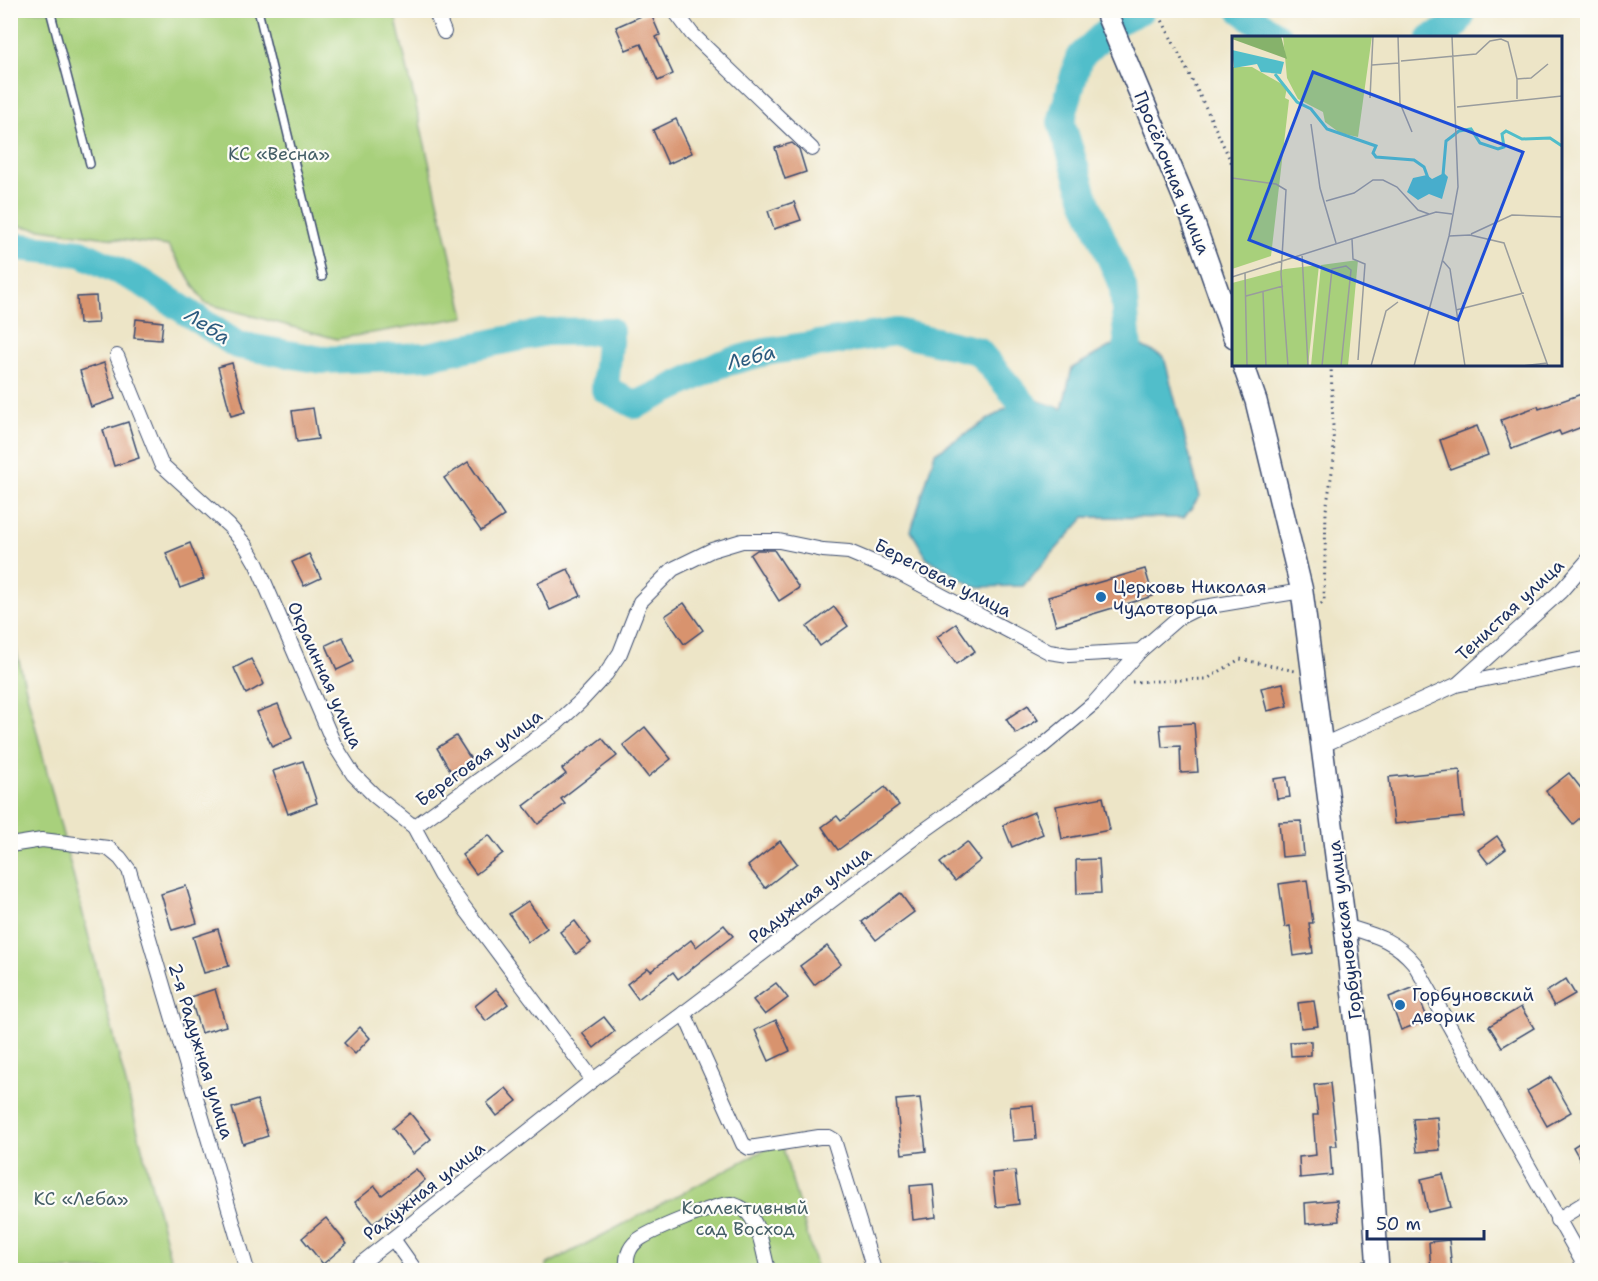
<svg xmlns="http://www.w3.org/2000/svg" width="1598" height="1281" viewBox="0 0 1598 1281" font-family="'Shantell Sans',sans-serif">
	<rect width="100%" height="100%" fill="#fdfcf7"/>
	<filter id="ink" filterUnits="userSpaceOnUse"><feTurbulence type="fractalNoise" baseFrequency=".0167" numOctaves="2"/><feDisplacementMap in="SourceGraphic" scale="12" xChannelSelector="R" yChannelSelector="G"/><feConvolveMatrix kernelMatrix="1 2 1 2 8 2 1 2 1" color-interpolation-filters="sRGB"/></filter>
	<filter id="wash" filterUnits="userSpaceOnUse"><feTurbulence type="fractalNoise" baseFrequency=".008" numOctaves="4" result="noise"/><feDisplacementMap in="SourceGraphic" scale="24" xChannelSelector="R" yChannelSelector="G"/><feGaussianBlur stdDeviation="1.35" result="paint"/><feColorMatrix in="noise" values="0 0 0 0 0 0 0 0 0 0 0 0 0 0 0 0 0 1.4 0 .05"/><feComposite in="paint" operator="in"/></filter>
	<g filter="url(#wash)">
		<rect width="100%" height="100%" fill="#ede5c7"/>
		<g fill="#a8d07b" stroke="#62806c" stroke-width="1.5">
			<path d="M11,11H394L465,317L337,339L205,303L168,246L11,225Z"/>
			<path d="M11,630L173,1270H11Z"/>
			<path d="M781,1141L817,1270H547L546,1265Z"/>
		</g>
		<path fill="#51beca" stroke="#367694" stroke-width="1.5" d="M1125,338L1164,357L1200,496L1184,518L1085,517L1023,586L975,587L927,558L911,531L935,453L1025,396L1062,409L1072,368Z"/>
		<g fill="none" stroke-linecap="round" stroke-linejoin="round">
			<g stroke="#51beca" stroke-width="28">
				<path d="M1241,10L1279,38"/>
				<path d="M1431,38L1453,28L1460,18L1459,10"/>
				<path d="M10,246L81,253L143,283L237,345L322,360L427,356L546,332L610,331L605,389L636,405L721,364L765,352L896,332L978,351L1031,413L1051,420"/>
				<path d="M1120,377L1128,349L1123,287L1085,199L1061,122L1079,58L1118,21L1141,10"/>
			</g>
		</g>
		<g id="blocks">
			<g fill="#d8936e">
				<path d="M650,12L660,35L656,37L673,74L658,81L641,44L626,50L616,27Z"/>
				<path d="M676,119L692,153L668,164L653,130Z"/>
				<path d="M792,143L799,149L806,172L785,179L775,148Z"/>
				<path d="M794,202L801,220L774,229L768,211Z"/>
				<path d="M96,296L98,323L79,324L77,297Z"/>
				<path d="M136,319L163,322L161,340L134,338Z"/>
				<path d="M104,363L115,399L91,407L80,371Z"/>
				<path d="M232,363L245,412L231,416L218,367Z"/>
				<path d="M1587,392V425L1561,435L1559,431L1512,449L1501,420L1538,406L1539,409Z"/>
				<path d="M313,408L318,439L297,442L292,411Z"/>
				<path d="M128,422L139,458L114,466L103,430Z"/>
				<path d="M1477,426L1488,455L1450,469L1440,440Z"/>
				<path d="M468,462L504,516L481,531L444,478Z"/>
				<path d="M190,543L204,579L180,588L166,553Z"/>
				<path d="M757,550H774L799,588L779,601L750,555Z"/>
				<path d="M309,554L321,578L304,586L292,562Z"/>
				<path d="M568,569L581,596L550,610L538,583Z"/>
				<path d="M1145,569L1153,596L1056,625L1048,597Z"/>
				<path d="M684,603L703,630L684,644L665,616Z"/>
				<path d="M834,607L848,626L820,646L807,627Z"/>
				<path d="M956,624L975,651L956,664L937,637Z"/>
				<path d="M343,637L354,662L337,670L326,645Z"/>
				<path d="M251,659L264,684L246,694L234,668Z"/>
				<path d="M1283,683L1288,706L1267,711L1261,688Z"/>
				<path d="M278,704L292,738L272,747L257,712Z"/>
				<path d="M1028,705L1038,720L1016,734L1006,719Z"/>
				<path d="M1194,723L1198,772L1181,773L1180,746L1162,747L1160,725Z"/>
				<path d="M645,727L671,759L648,777L623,745Z"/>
				<path d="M456,736L474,764L454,777L437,748Z"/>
				<path d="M602,738L617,756L561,799L565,804L538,824L524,806L566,774L562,769Z"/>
				<path d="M303,761L317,803L288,814L273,771Z"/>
				<path d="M1460,770L1464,817L1394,824L1389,777Z"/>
				<path d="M1569,773L1587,796V812L1573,824L1546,791Z"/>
				<path d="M1287,777L1290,797L1277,799L1274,779Z"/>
				<path d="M885,787L899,805L838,850L822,827L837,816L841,821Z"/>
				<path d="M1103,797L1110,830L1062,839L1056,806Z"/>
				<path d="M1034,812L1043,834L1012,847L1003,825Z"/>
				<path d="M1301,821L1304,855L1282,857L1279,822Z"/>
				<path d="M489,835L503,853L476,874L462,855Z"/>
				<path d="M1497,836L1506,849L1488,863L1478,850Z"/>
				<path d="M780,841L797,863L765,888L748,866Z"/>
				<path d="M967,842L981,860L955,881L940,863Z"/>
				<path d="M1099,859L1101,893L1077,894L1076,860Z"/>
				<path d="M1307,880L1313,923H1309L1313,953L1294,956L1290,926L1285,927L1279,884Z"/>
				<path d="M186,886L197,923L172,930L161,894Z"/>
				<path d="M900,893L914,912L876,940L862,922Z"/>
				<path d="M528,901L547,928L528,942L509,914Z"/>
				<path d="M575,921L591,943L576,954L560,932Z"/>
				<path d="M724,925L733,936L678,979L673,972L638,999L627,984L648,968L651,971L691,940L696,947Z"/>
				<path d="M218,929L229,966L204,973L193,937Z"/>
				<path d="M827,946L841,964L814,985L800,966Z"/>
				<path d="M1566,979L1575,994L1554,1006L1546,992Z"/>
				<path d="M776,983L788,998L765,1015L753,1000Z"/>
				<path d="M1415,987L1428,1020L1401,1030L1389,997Z"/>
				<path d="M215,989L226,1026L201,1033L190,997Z"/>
				<path d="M496,989L508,1004L486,1021L475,1006Z"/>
				<path d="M1314,1001L1318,1026L1301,1028L1298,1003Z"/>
				<path d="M1521,1007L1534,1028L1502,1047L1489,1026Z"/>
				<path d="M604,1017L615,1031L594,1048L582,1033Z"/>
				<path d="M776,1020L790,1051L769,1061L755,1030Z"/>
				<path d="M360,1027L370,1038L355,1054L344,1043Z"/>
				<path d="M1311,1041V1055L1291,1056L1290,1042Z"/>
				<path d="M1551,1077L1571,1112L1547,1126L1527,1091Z"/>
				<path d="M1330,1083L1337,1146H1330L1332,1175L1300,1178L1299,1157L1316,1155L1313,1115H1318L1314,1085Z"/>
				<path d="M506,1088L517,1101L497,1116L487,1103Z"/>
				<path d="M920,1098L926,1151L902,1154L896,1100Z"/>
				<path d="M257,1100L268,1136L243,1144L232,1108Z"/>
				<path d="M1033,1105L1036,1139L1013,1141L1010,1107Z"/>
				<path d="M410,1113L431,1139L413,1154L392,1128Z"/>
				<path d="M1437,1117L1440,1150L1417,1152L1413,1119Z"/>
				<path d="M1587,1138V1172L1573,1147Z"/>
				<path d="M416,1169L425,1180L373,1224L355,1202L375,1186L382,1195Z"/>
				<path d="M1015,1171L1019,1204L996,1207L992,1173Z"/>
				<path d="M1443,1174L1451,1207L1428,1212L1421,1179Z"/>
				<path d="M933,1184L936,1217L913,1220L910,1186Z"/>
				<path d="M1337,1200L1339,1221L1306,1224L1305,1203Z"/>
				<path d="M326,1218L347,1244L323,1264L302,1238Z"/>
				<path d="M1449,1240L1452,1270H1431L1429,1242Z"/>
			</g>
		</g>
	</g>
	<g filter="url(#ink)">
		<use href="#blocks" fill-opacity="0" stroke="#3a4a6e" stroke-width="1.5"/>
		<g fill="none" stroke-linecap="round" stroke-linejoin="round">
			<g stroke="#3a4a6e" stroke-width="10">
				<g id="service">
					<path d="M50,10L90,164"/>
					<path d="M258,10L322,277"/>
					<path d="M1337,1270L1375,1264"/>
				</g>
			</g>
			<g stroke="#3a4a6e" stroke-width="16">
				<g id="minor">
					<path d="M435,10L444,32"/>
					<path d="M674,10L692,34L812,149"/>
					<path d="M117,356L161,464L229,526L246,546L257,565L334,744L353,774L375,796L414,827L440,875L593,1080"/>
					<path d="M1458,684L1561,591L1588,560"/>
					<path d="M1323,745L1456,685L1588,658"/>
					<path d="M414,827L556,724L580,702L606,674L620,653L640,602L673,569L712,550L742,541H779L823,550L849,552L899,573L1049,652L1069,655L1140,651"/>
					<path d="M10,845L42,840L108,848L120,858L129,870L247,1270"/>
					<path d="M1345,926C1374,935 1394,939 1414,963L1587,1270"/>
					<path d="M684,1013L743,1144L749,1148L819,1137H829L834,1140L874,1270"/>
					<path d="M1557,1220L1588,1201"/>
					<path d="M393,1239L415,1270"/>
					<path d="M353,1270L593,1080L684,1013L918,835L1039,749L1094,703L1140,651L1178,618L1198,608L1302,591"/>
					<path d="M628,1270C625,1260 628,1248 637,1241C647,1232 720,1202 732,1204C735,1205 742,1208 745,1210C760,1223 763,1252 768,1270"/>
				</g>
			</g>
			<g stroke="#3a4a6e" stroke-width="24">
				<g id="primary">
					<path d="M1105,10L1191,215L1234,337"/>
					<path d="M1243,364L1256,401L1302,591L1345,926L1369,1141L1378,1270"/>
				</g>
			</g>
			<g stroke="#3a4a6e" stroke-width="3" stroke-dasharray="1.5 4.5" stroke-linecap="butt">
				<path d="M1157,10L1206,108L1234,168"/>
				<path d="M1321,604L1324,601L1326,510L1334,459L1331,364"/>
				<path d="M1132,682L1207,679L1240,659L1295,671"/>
			</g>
			<use href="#service" stroke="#fff" stroke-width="7"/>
			<use href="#minor" stroke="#fff" stroke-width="14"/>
			<use href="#primary" stroke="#fff" stroke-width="21"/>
		</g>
	</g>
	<g fill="#1f6fb2" stroke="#fdfcf7" stroke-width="2">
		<circle cx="1101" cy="597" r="6"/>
		<circle cx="1400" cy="1005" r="6"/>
	</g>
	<g text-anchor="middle" stroke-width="4.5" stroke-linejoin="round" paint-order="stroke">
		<g font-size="18" fill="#455f67" stroke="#fdfcf7">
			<text x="279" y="160">КС «Весна»</text>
			<text x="81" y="1205">КС «Леба»</text>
			<text x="745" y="1214">Коллективный<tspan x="745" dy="21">сад Восход</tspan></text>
		</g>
		<g font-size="18" fill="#1b2f5e" stroke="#fdfcf7">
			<text transform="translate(1172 173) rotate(68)" y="6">Просёлочная улица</text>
			<text transform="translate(943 578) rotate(27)" y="6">Береговая улица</text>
			<text transform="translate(1510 610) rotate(-43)" y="6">Тенистая улица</text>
			<text transform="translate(325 675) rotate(66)" y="6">Окраинная улица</text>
			<text transform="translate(479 758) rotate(-36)" y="6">Береговая улица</text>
			<text transform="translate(810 895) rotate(-37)" y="6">Радужная улица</text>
			<text transform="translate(1345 930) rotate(-97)" y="6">Горбуновская улица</text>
			<text transform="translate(201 1051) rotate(73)" y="6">2-я Радужная улица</text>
			<text transform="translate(424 1191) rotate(-38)" y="6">Радужная улица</text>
		</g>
		<g font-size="18" fill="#1b2f5e" stroke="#fdfcf7" text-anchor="start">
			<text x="1113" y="593">Церковь Николая<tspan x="1113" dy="21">Чудотворца</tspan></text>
			<text x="1412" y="1001">Горбуновский<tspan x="1412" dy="21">дворик</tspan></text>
		</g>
		<g font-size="20" font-style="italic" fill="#2b5a7e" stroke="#fdfcf7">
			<text transform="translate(208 326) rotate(33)" y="7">Леба</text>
			<text transform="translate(751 357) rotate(-14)" y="7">Леба</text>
		</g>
	</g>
	<g transform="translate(1232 36)">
		<rect width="330" height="330" fill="#ede5c7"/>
		<path d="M51,0H140L126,101L108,97L93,86L91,76L66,63L55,42ZM0,31H20L55,51L53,62L57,64L39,220L0,233ZM126,224L116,330H79L89,229ZM87,229L76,330H0V247L53,233Z" fill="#a8d07b"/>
		<path d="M0,0H49L55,23L0,3Z" fill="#86b26b"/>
		<path d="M0,14L52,26L49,38L29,36L25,28L2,32ZM212,137L216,141L210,163L197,158L186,164L175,156L181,142L195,139L200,143Z" fill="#51beca"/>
		<path fill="none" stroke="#51beca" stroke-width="3" d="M43,38L65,66L79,73L95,93L144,110L141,117L144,121L182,124L192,131L196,142M211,139L214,105L227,95L239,93L248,107L266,113L272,111L270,98L274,95L290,103L318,102L330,110"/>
		<path fill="none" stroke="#999c9d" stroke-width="1.5" d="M166,0L168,67L180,96M169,25L244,18L258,5L269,3L276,6L285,43L299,42L316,28M140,29L167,27M285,43V63M138,62L141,0M225,71L330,60M79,88L88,152L104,207M0,142L44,148L54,154L49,238L56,330M94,165L122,157L141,144H151L165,151L186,174L197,178M239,198L280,179L330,181M217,200L238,199L272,207L316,330M120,203L121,223L133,228L126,324M70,218L76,330M211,225L218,233L233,330M13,237L15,330M0,241L204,176L220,178M31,256L34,330M14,260L51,250M224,274L292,257M90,330L100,233L114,230L119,234L109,330M139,330L154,275L166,266M182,330L217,200L226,151L220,0M290,330L315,327"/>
		<path fill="#1d4ed8" fill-opacity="0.15" stroke="#1d4ed8" stroke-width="3" d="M81,36L291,116L226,284L17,204Z"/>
		<rect width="330" height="330" fill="none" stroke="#1b2f5e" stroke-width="3"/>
	</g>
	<rect width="1598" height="1281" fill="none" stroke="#fdfcf7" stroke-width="36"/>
	<path d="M1367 1230v9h117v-9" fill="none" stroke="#1b2f5e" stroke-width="3"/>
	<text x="1376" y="1230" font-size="18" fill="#1b2f5e" stroke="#fdfcf7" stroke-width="4.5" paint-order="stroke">50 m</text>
</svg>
